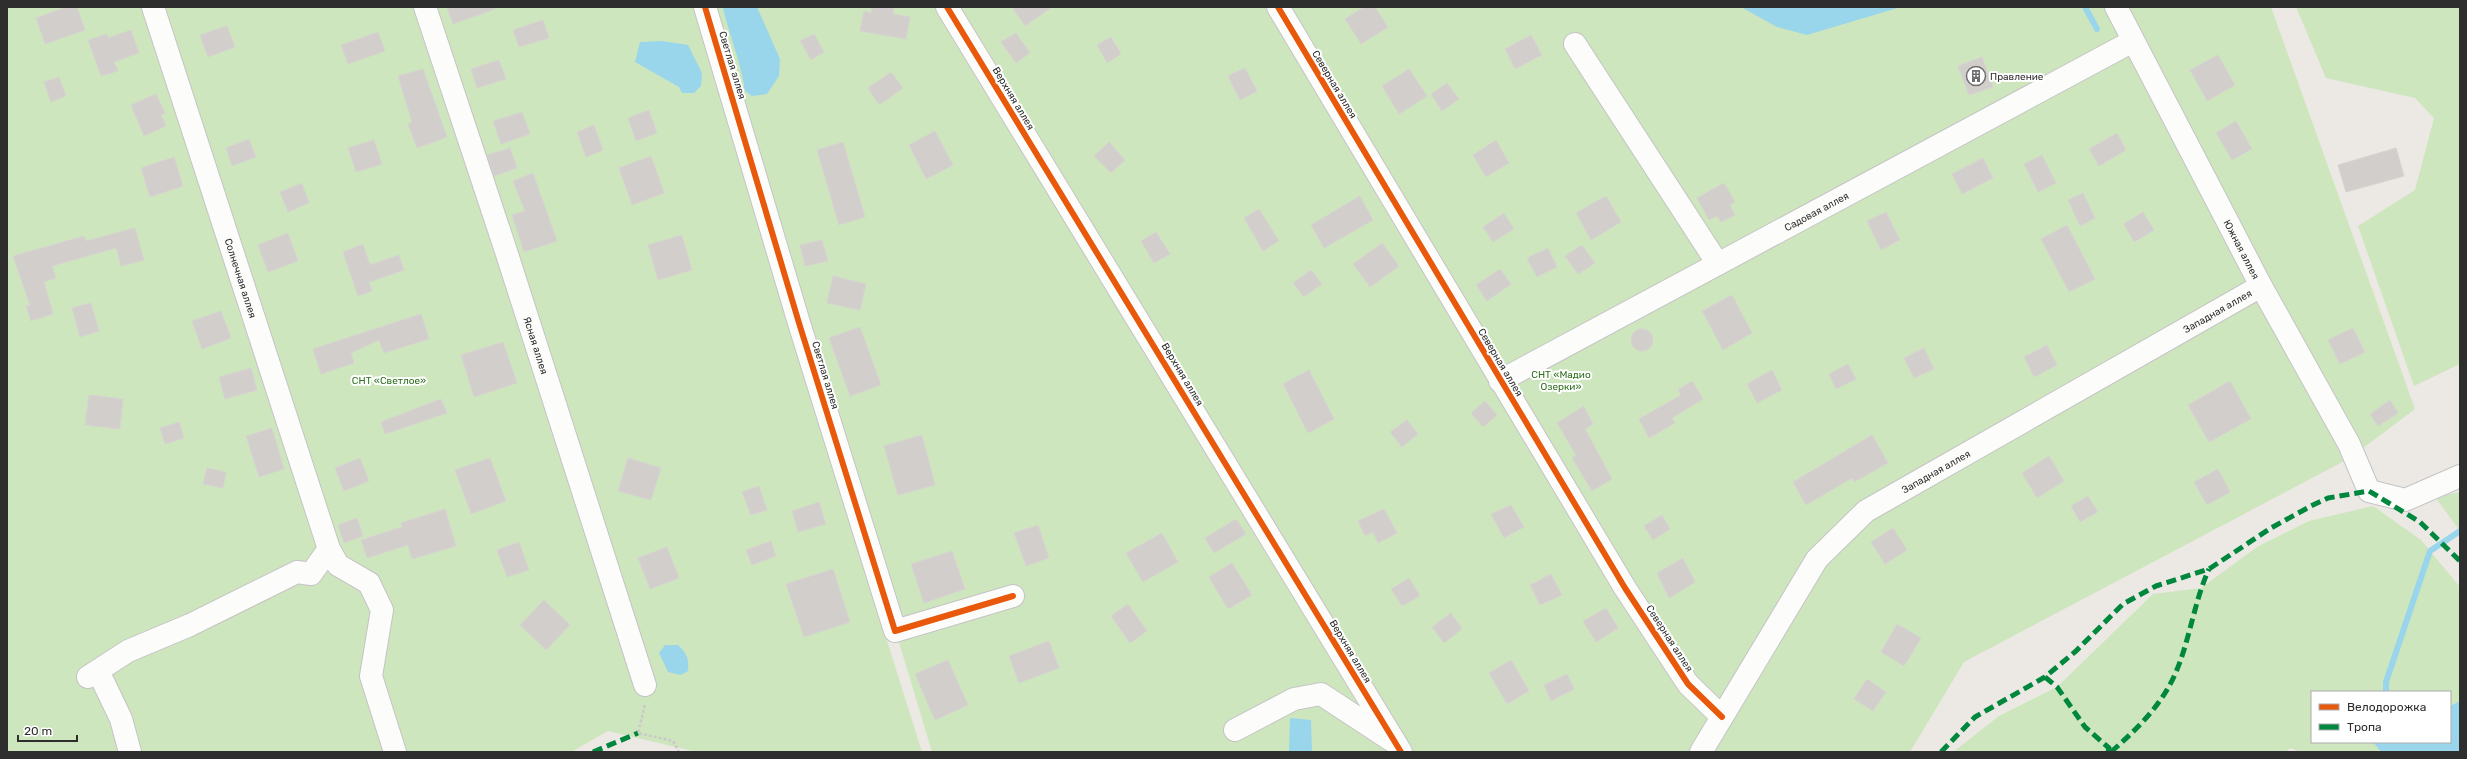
<svg xmlns="http://www.w3.org/2000/svg" width="2467" height="759" viewBox="0 0 2467 759" font-family="Rubik,sans-serif">
	<rect width="100%" height="100%" fill="#ece8e4"/>
	<g fill="#cee6be">
		<path d="M7,7H704L787,323L922,752H697L608,731L571,752H7Z"/>
		<path d="M708,7H2271L2415,409L2350,458L1964,662L1910,752H932Z"/>
		<path d="M2296,7H2460V364L2414,386L2358,226L2415,190L2434,118L2415,98L2326,78Z"/>
		<path d="M2460,492V531L2435,497Z"/>
		<path d="M2373,506L2421,540L2460,587V701L2450,706V692H2312V742H2373L2381,752H2301L2290,748L2286,752H1953L1999,716L2057,687L2153,594L2201,588L2257,547L2309,521Z"/>
	</g>
	<g fill="#99d6ec">
		<path d="M725,7H757L780,59L779,76L767,94L752,96L745,91C741,63 730,36 723,9Z"/>
		<path d="M1741,7H1901L1807,35L1777,27Z"/>
		<path d="M662,41L688,45L702,73L701,86L694,93H682L679,87L635,62L640,42Z"/>
		<path d="M665,645H678C687,653 689,659 688,671L681,675L668,672L659,653Z"/>
		<path d="M2460,701V752H2381L2373,742H2450V706Z"/>
		<path d="M1290,718L1311,720L1312,752H1289Z"/>
	</g>
	<g fill="none" stroke-linecap="round" stroke-linejoin="round">
		<g stroke="#99d6ec" stroke-width="6">
			<path d="M2085,7L2097,29"/>
			<path d="M2386,692V682L2430,551L2460,531"/>
		</g>
	</g>
	<g fill="#d1cecb" stroke="#d7d4d0">
		<path d="M67,7H77L85,30L45,44L36,18Z"/>
		<path d="M447,7H495V9L453,24Z"/>
		<path d="M872,7H894L893,14L910,17L906,39L860,31L864,11L871,13Z"/>
		<path d="M1012,7H1052L1025,26Z"/>
		<path d="M1364,7H1375L1388,27L1361,44L1345,19Z"/>
		<path d="M543,20L549,38L519,47L513,30Z"/>
		<path d="M227,26L235,47L208,57L200,35Z"/>
		<path d="M131,30L139,53L114,62L118,71L101,76L88,40L107,34L108,38Z"/>
		<path d="M378,32L385,51L348,64L341,45Z"/>
		<path d="M1016,33L1030,53L1016,63L1001,42Z"/>
		<path d="M814,34L824,52L811,60L800,41Z"/>
		<path d="M1531,35L1542,55L1515,69L1505,49Z"/>
		<path d="M1111,37L1121,54L1107,63L1097,45Z"/>
		<path d="M2218,55L2235,85L2207,101L2190,70Z"/>
		<path d="M1982,57L1993,87L1969,95L1958,66Z"/>
		<path d="M499,60L506,79L477,88L471,69Z"/>
		<path d="M1245,68L1257,91L1240,100L1228,76Z"/>
		<path d="M423,69L447,137L417,148L408,124L412,122L398,76Z"/>
		<path d="M1409,69L1427,96L1399,114L1382,86Z"/>
		<path d="M891,72L903,88L879,105L868,88Z"/>
		<path d="M59,77L66,96L51,102L44,82Z"/>
		<path d="M1447,83L1459,99L1442,111L1431,94Z"/>
		<path d="M156,94L165,113L161,115L166,126L144,136L131,105Z"/>
		<path d="M649,110L657,133L636,141L628,118Z"/>
		<path d="M522,112L530,134L501,144L493,121Z"/>
		<path d="M2236,121L2252,149L2232,160L2216,133Z"/>
		<path d="M594,125L603,150L586,157L577,132Z"/>
		<path d="M935,131L953,165L926,179L909,145Z"/>
		<path d="M2117,133L2126,150L2099,166L2089,149Z"/>
		<path d="M249,139L256,157L232,166L226,148Z"/>
		<path d="M374,140L382,164L356,172L348,148Z"/>
		<path d="M1496,140L1509,163L1486,177L1473,155Z"/>
		<path d="M843,142L865,217L839,225L817,150Z"/>
		<path d="M1109,142L1125,160L1111,173L1094,156Z"/>
		<path d="M510,148L517,168L494,176L487,155Z"/>
		<path d="M2396,148L2404,176L2346,192L2338,165Z"/>
		<path d="M2042,155L2056,183L2038,192L2024,164Z"/>
		<path d="M651,156L664,193L632,205L619,168Z"/>
		<path d="M174,157L183,186L150,197L141,168Z"/>
		<path d="M1983,158L1993,178L1962,194L1952,174Z"/>
		<path d="M533,173L557,241L524,252L512,215L525,211L513,181Z"/>
		<path d="M302,183L309,203L288,212L280,192Z"/>
		<path d="M1724,183L1735,202L1730,205L1735,215L1721,222L1717,216L1709,220L1697,198Z"/>
		<path d="M2083,193L2095,218L2080,226L2068,200Z"/>
		<path d="M1360,196L1373,220L1324,248L1311,225Z"/>
		<path d="M1606,196L1621,222L1591,240L1576,213Z"/>
		<path d="M1259,209L1279,241L1263,251L1244,218Z"/>
		<path d="M1886,212L1900,240L1881,250L1867,221Z"/>
		<path d="M2143,212L2154,230L2134,242L2124,224Z"/>
		<path d="M1504,213L1514,229L1493,242L1483,227Z"/>
		<path d="M2067,225L2095,279L2069,292L2041,239Z"/>
		<path d="M135,228L144,260L121,266L116,248L52,266L56,278L44,282L53,314L31,321L26,306L30,305L13,256L84,236L86,241Z"/>
		<path d="M1156,232L1170,254L1154,263L1141,241Z"/>
		<path d="M288,233L298,261L268,272L258,245Z"/>
		<path d="M682,235L692,270L658,280L648,245Z"/>
		<path d="M822,240L828,261L805,266L800,245Z"/>
		<path d="M1382,243L1399,266L1370,287L1353,264Z"/>
		<path d="M363,244L370,265L399,255L404,270L369,282L372,291L358,296L343,252Z"/>
		<path d="M1582,245L1595,263L1578,274L1565,256Z"/>
		<path d="M1548,248L1557,267L1537,277L1527,258Z"/>
		<path d="M1500,269L1511,284L1487,301L1476,285Z"/>
		<path d="M1311,270L1322,284L1304,297L1293,283Z"/>
		<path d="M833,276L866,284L860,310L827,303Z"/>
		<path d="M1732,295L1752,333L1723,350L1702,311Z"/>
		<path d="M91,303L99,331L80,337L72,308Z"/>
		<path d="M221,311L231,338L202,349L192,321Z"/>
		<path d="M421,314L429,339L384,353L379,340L351,353L354,363L321,374L313,349Z"/>
		<path d="M860,327L881,385L850,396L829,338Z"/>
		<path d="M2353,328L2365,352L2340,364L2328,340Z"/>
		<circle cx="1642" cy="340" r="11"/>
		<path d="M503,342L517,383L474,397L461,355Z"/>
		<path d="M2047,345L2057,365L2034,377L2024,357Z"/>
		<path d="M1924,348L1934,369L1914,378L1904,358Z"/>
		<path d="M1848,364L1856,379L1836,389L1829,374Z"/>
		<path d="M251,368L257,390L225,399L219,377Z"/>
		<path d="M1309,370L1334,419L1308,433L1283,384Z"/>
		<path d="M1772,370L1782,390L1757,403L1747,384Z"/>
		<path d="M1692,381L1703,399L1672,418L1675,423L1649,438L1639,419L1681,395L1678,390Z"/>
		<path d="M2230,381L2251,419L2209,442L2188,405Z"/>
		<path d="M89,395L123,399L120,429L85,425Z"/>
		<path d="M441,399L447,413L385,434L381,422Z"/>
		<path d="M2390,400L2398,413L2378,426L2370,414Z"/>
		<path d="M1485,401L1497,415L1483,427L1471,413Z"/>
		<path d="M1584,406L1593,424L1585,429L1612,479L1592,491L1572,458L1576,455L1557,423Z"/>
		<path d="M1407,420L1418,434L1402,447L1390,432Z"/>
		<path d="M179,422L184,438L165,444L160,428Z"/>
		<path d="M272,428L284,469L259,477L246,436Z"/>
		<path d="M922,435L935,485L898,495L884,446Z"/>
		<path d="M1872,435L1888,463L1854,482L1852,478L1806,505L1793,482Z"/>
		<path d="M2049,456L2064,481L2037,498L2022,473Z"/>
		<path d="M360,458L369,481L344,491L335,468Z"/>
		<path d="M490,458L506,501L471,514L455,470Z"/>
		<path d="M628,458L661,468L651,500L618,491Z"/>
		<path d="M207,468L226,472L223,488L203,484Z"/>
		<path d="M2218,469L2230,492L2207,505L2194,482Z"/>
		<path d="M759,486L767,510L751,515L742,492Z"/>
		<path d="M2088,496L2098,512L2080,522L2071,506Z"/>
		<path d="M819,502L826,524L798,532L792,511Z"/>
		<path d="M1511,505L1524,527L1504,538L1491,514Z"/>
		<path d="M445,509L456,546L412,559L408,545L367,558L361,540L402,527L401,523Z"/>
		<path d="M1384,509L1397,533L1378,543L1373,532L1365,536L1358,521Z"/>
		<path d="M1662,515L1670,529L1653,540L1644,526Z"/>
		<path d="M357,518L363,536L344,543L338,525Z"/>
		<path d="M1236,519L1246,534L1214,553L1205,538Z"/>
		<path d="M1038,525L1049,558L1026,566L1014,533Z"/>
		<path d="M1893,528L1907,550L1885,564L1871,542Z"/>
		<path d="M1162,533L1178,562L1143,582L1126,553Z"/>
		<path d="M771,541L776,556L752,565L746,550Z"/>
		<path d="M519,542L529,570L507,577L497,550Z"/>
		<path d="M667,547L679,578L650,589L638,558Z"/>
		<path d="M952,551L965,589L924,603L911,564Z"/>
		<path d="M1683,558L1695,582L1669,598L1657,573Z"/>
		<path d="M1232,563L1252,595L1228,609L1209,577Z"/>
		<path d="M833,569L850,622L804,637L786,584Z"/>
		<path d="M1551,574L1562,595L1540,605L1530,585Z"/>
		<path d="M1409,578L1420,596L1402,606L1391,589Z"/>
		<path d="M544,600L570,625L546,650L520,625Z"/>
		<path d="M1128,604L1147,631L1130,643L1111,616Z"/>
		<path d="M1606,608L1618,628L1596,642L1583,621Z"/>
		<path d="M1451,613L1462,629L1444,643L1432,627Z"/>
		<path d="M1897,624L1921,638L1904,666L1881,652Z"/>
		<path d="M1049,641L1059,668L1019,683L1009,656Z"/>
		<path d="M948,660L968,705L935,720L915,674Z"/>
		<path d="M1511,660L1529,691L1507,704L1489,673Z"/>
		<path d="M1567,674L1574,689L1551,701L1544,685Z"/>
		<path d="M1867,679L1886,692L1873,711L1854,699Z"/>
	</g>
	<g fill="none" stroke-linecap="round" stroke-linejoin="round">
		<g stroke="#c5c4c5" stroke-width="24">
			<g id="minor">
				<path id="s1" d="M153,7L329,549L338,565L369,583L382,610L371,676L395,752"/>
				<path id="s2" d="M425,7L506,251L645,685"/>
				<path d="M705,7L799,323L895,631L1013,596"/>
				<path d="M947,7L1401,752"/>
				<path d="M1278,7L1625,588L1688,684L1722,717"/>
				<path id="s3" d="M2116,7L2261,286L2349,444L2369,491L2405,500L2460,476"/>
				<path d="M1575,44L1718,264"/>
				<path id="s4" d="M1500,381L2133,41"/>
				<path d="M98,671L121,719L130,752"/>
				<path d="M88,677L128,651L190,625L297,572L311,574L329,549"/>
				<path d="M1235,730L1294,699L1321,694L1391,740"/>
				<path id="s5" d="M1701,752L1817,559L1866,511L2261,286"/>
			</g>
		</g>
		<path stroke="#c9c9c8" stroke-width="2.5" stroke-dasharray="3 2" stroke-linecap="butt" d="M645,705L638,733L673,741L679,752"/>
		<use href="#minor" stroke="#fcfcfb" stroke-width="22"/>
		<g stroke="#00873e" stroke-width="5" stroke-dasharray="10 5" stroke-linecap="butt">
			<path d="M2045,677L2057,687L2085,727L2109,748L2108,752"/>
			<path d="M593,752L638,733"/>
			<path d="M1941,752L1975,717L2045,677L2076,651L2123,604L2156,586L2209,569L2271,528L2311,506L2328,498L2369,491L2420,522L2460,561"/>
			<path d="M2111,752C2138,728 2162,705 2176,672C2190,639 2194,602 2209,569"/>
		</g>
		<g stroke="#fff" stroke-width="8">
			<g id="cycleway">
				<path d="M705,7L799,323L895,631L1013,596"/>
				<path d="M947,7L1401,752"/>
				<path d="M1278,7L1625,588L1688,684L1722,717"/>
			</g>
		</g>
		<use href="#cycleway" stroke="#e8590c" stroke-width="6"/>
	</g>
	<defs>
		<g id="building-ring" transform="scale(1)"><circle r="9.5" fill="#fff" stroke="#706f6e" stroke-width="1.5"/><path d="M-4-6H4V6H1V3H-1V6H-4ZM-2.5-4.3h1.7v1.8h-1.7ZM.8-4.3h1.7v1.8H.8ZM-2.5-1h1.7V.8h-1.7ZM.8-1h1.7V.8H.8Z" fill="#706f6e"/></g>
	</defs>
	<g fill-rule="evenodd">
		<use href="#building-ring" x="1976" y="76"/>
	</g>
	<g text-anchor="middle" stroke-width="4" stroke-linejoin="round" paint-order="stroke">
		<g font-size="10" fill="#2e2e2e" stroke="#fff">
			<text transform="translate(733 65) rotate(73)" y="4">Светлая аллея</text>
			<text transform="translate(1335 84) rotate(59)" y="4">Северная аллея</text>
			<text transform="translate(1014 98) rotate(59)" y="4">Верхняя аллея</text>
			<text dy="4" stroke="none"><textPath href="#s4" startOffset="359">Садовая аллея</textPath></text>
			<text dy="4" stroke="none"><textPath href="#s3" startOffset="273">Южная аллея</textPath></text>
			<text dy="4" stroke="none"><textPath href="#s1" startOffset="285">Солнечная аллея</textPath></text>
			<text dy="4" stroke="none"><textPath href="#s5" startOffset="698">Западная аллея</textPath></text>
			<text dy="4" stroke="none"><textPath href="#s2" startOffset="356">Ясная аллея</textPath></text>
			<text transform="translate(1501 362) rotate(59)" y="4">Северная аллея</text>
			<text transform="translate(1183 374) rotate(59)" y="4">Верхняя аллея</text>
			<text transform="translate(826 375) rotate(73)" y="4">Светлая аллея</text>
			<text dy="4" stroke="none"><textPath href="#s5" startOffset="374">Западная аллея</textPath></text>
			<text transform="translate(1670 638) rotate(57)" y="4">Северная аллея</text>
			<text transform="translate(1351 651) rotate(59)" y="4">Верхняя аллея</text>
		</g>
		<g font-size="10" fill="#2e2e2e" stroke="#fff" text-anchor="start">
			<text x="1990" y="80">Правление</text>
		</g>
		<g font-size="10" fill="#2c6e1b" stroke="#fff">
			<text x="1561" y="378">СНТ «Мадио<tspan x="1561" dy="12">Озерки»</tspan></text>
			<text x="389" y="384">СНТ «Светлое»</text>
		</g>
	</g>
	<rect width="2467" height="759" fill="none" stroke="#2e2e2e" stroke-width="16"/>
	<rect x="2311" y="691" width="140" height="52" fill="#ffffff" stroke="#ababab"/>
	<rect x="2319" y="704" width="20" height="6" fill="#e8590c" stroke="#ababab"/>
	<text x="2347" y="711" font-size="12" fill="#2e2e2e">Велодорожка</text>
	<rect x="2319" y="724" width="20" height="6" fill="#00873e" stroke="#ababab"/>
	<text x="2347" y="731" font-size="12" fill="#2e2e2e">Тропа</text>
	<path d="M18 735v6h59v-6" fill="none" stroke="#2e2e2e" stroke-width="2"/>
	<text x="24" y="735" font-size="12" fill="#2e2e2e" stroke="#ffffff" stroke-width="3" paint-order="stroke">20 m</text>
</svg>
